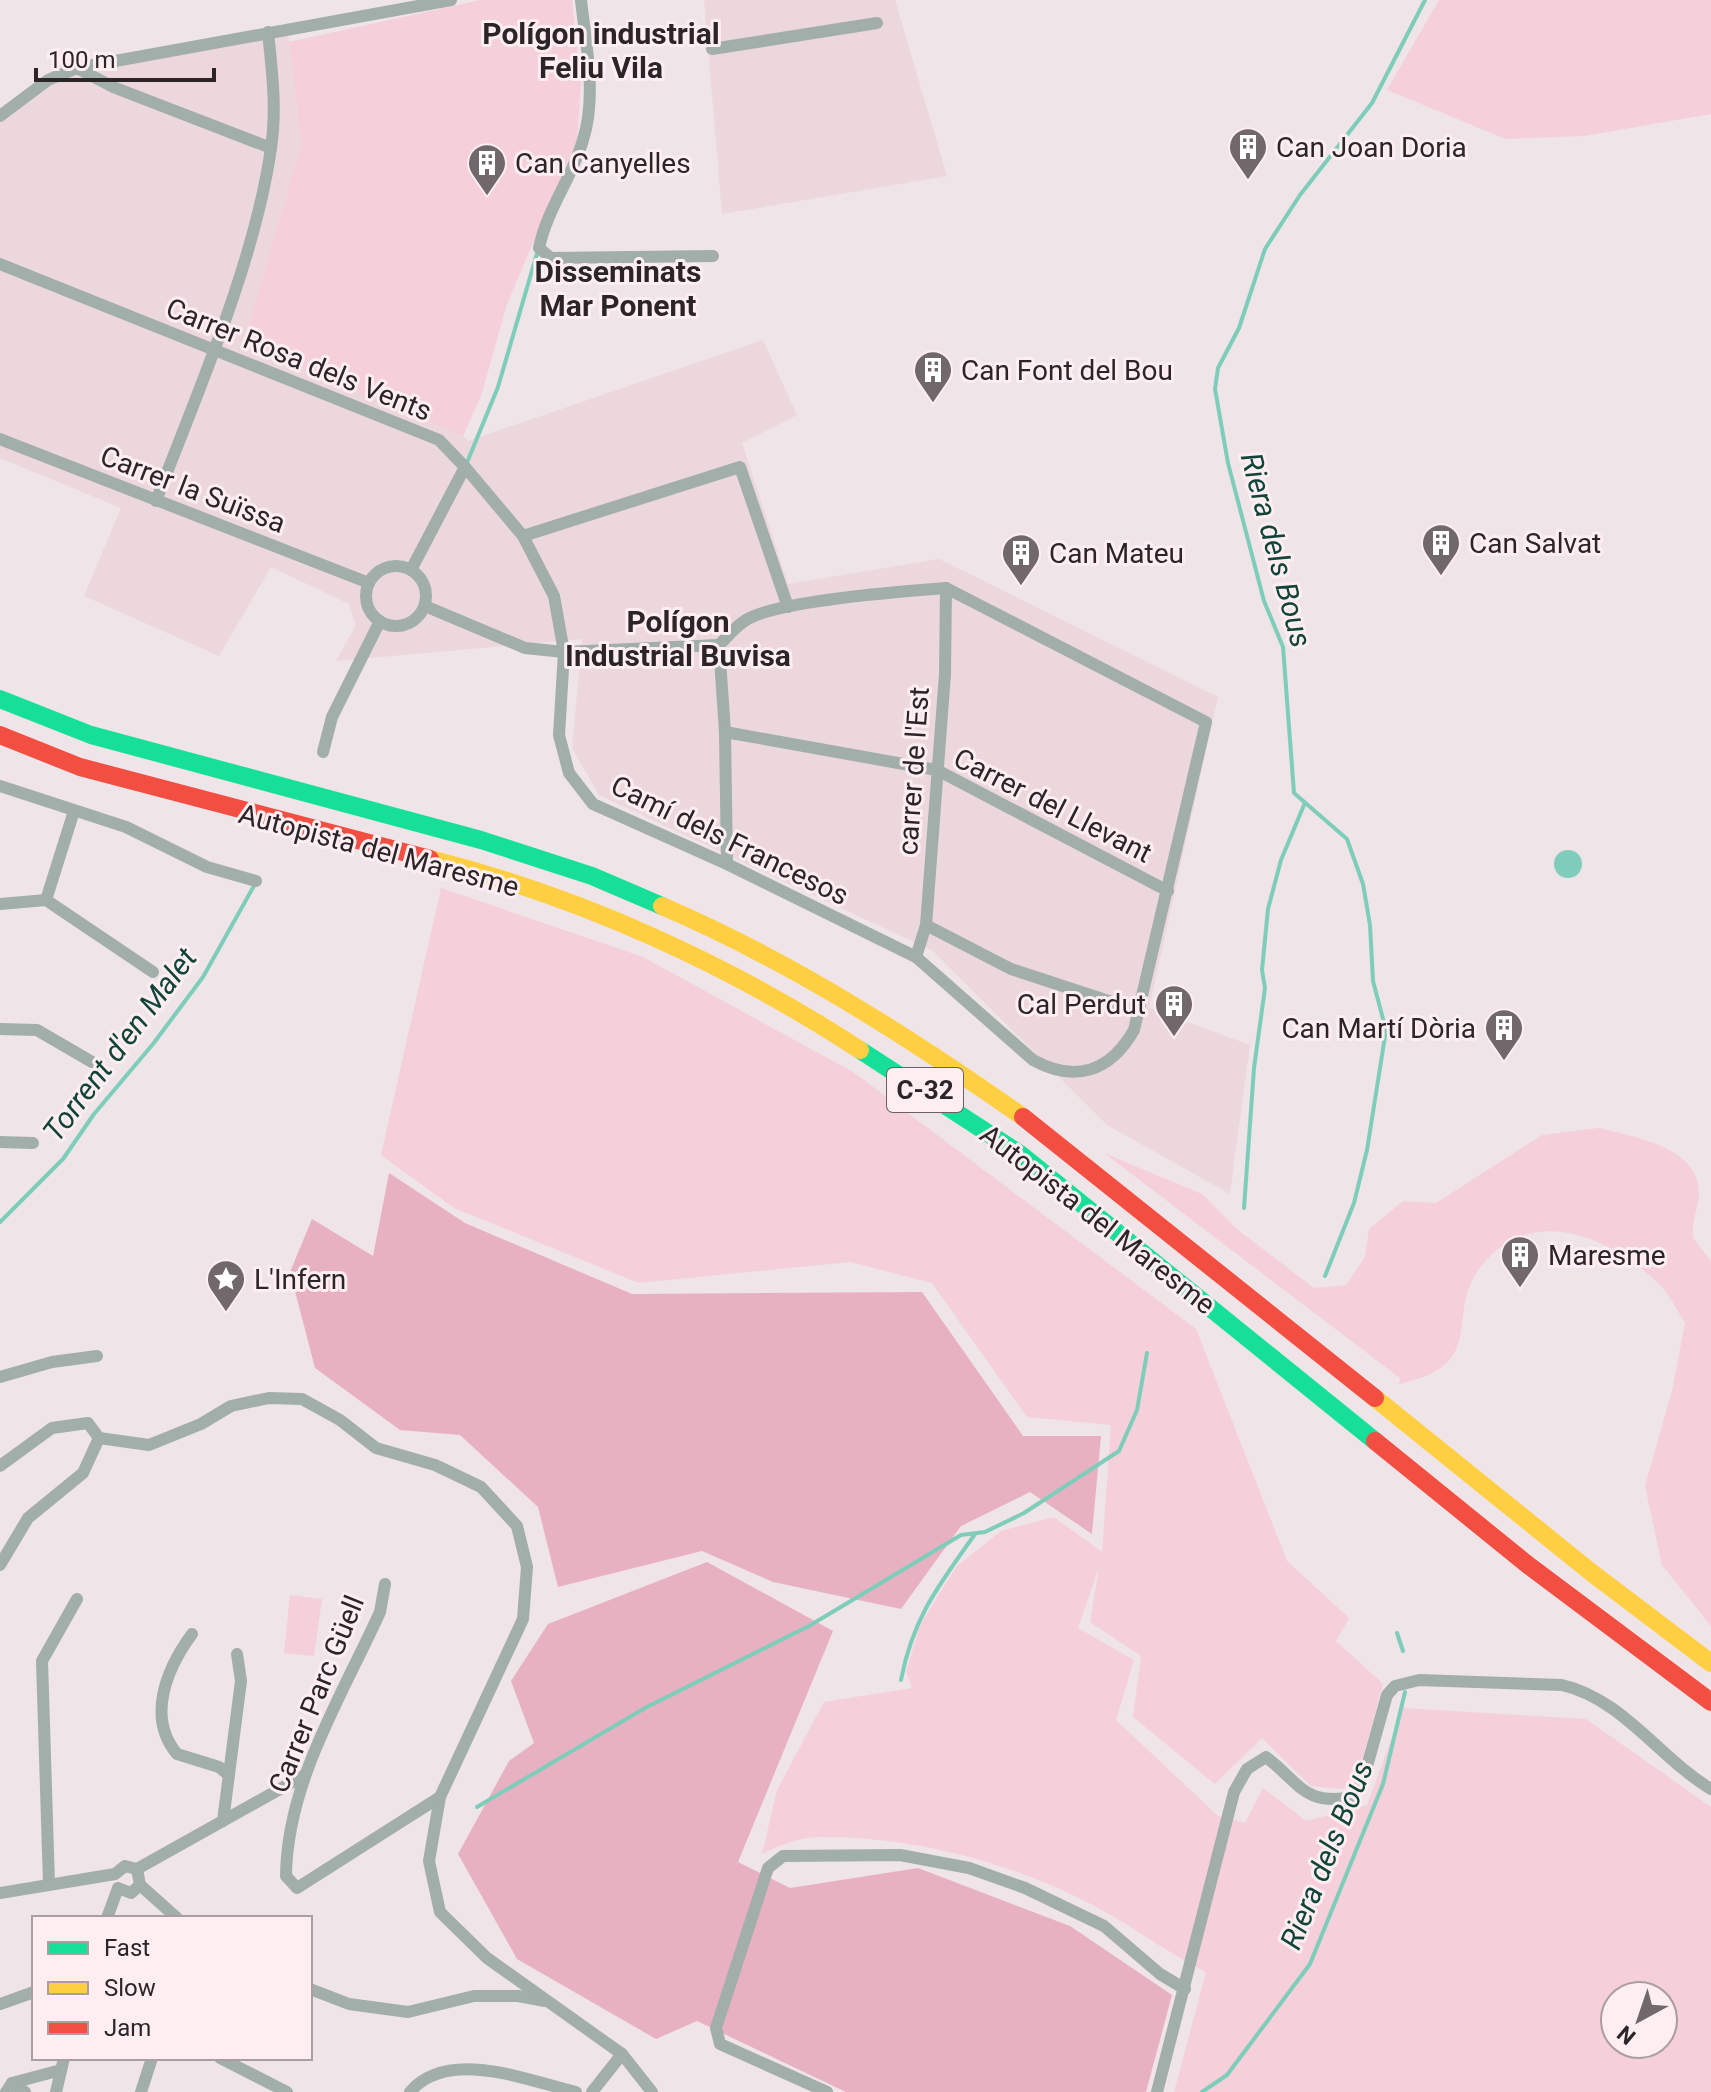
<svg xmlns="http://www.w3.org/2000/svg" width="1711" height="2092" viewBox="0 0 1711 2092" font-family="Roboto,sans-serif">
	<rect width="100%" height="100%" fill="#efe4e7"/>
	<g fill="#ecd7dc">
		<path d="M704,0H895L947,176L722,214Z"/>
		<path d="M287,26L301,145L243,345L463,436L468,441L763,340L797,415L742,443L788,584L939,559L1218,697L1149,1008L1250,1045L1230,1194L1107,1125L933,951L599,795L572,748L582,639L336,661L356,625L349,604L271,567L219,656L84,596L121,508L0,458V110L61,64Z"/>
	</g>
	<g fill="#f5cfd9" fill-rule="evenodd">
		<path d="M481,0H572L581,84L577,140L507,304L481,396L463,436L243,345L301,145L289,42Z"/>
		<path d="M1439,0H1711V114L1584,136L1506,139L1387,90Z"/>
		<path d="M441,888L643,957L853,1072L1196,1329L1287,1561L1349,1618L1336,1641L1383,1684L1358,1775L1344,1789L1311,1786L1262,1738L1215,1784L1133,1717L1141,1656L1090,1622L1099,1567L1078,1628L1134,1660L1116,1720L1218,1816L1245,1823L1263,1788L1306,1821L1367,1805L1403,1708L1586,1719L1711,1807V2092H1174L1206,1972C1162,1950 1123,1919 1079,1898C1002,1860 907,1836 820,1837C800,1837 779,1845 762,1854L777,1790L824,1702L912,1688L906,1672L920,1625L956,1567L1001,1531L1054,1517L1102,1552L1111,1425L1027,1417L932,1283L850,1262L639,1283L454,1208L381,1155ZM1615,1996H1663V2044H1615Z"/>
		<path d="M1599,1128C1634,1137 1701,1147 1699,1195C1698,1210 1691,1222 1693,1238L1711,1261V1626L1662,1565L1645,1486L1673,1387L1685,1323C1677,1310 1669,1293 1658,1283C1610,1237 1532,1203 1482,1265C1442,1314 1492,1364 1399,1384L1400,1378L1104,1153L1202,1194L1238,1230L1314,1288L1346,1285L1365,1257L1369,1229L1403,1201L1436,1203L1542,1135Z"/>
		<path d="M290,1595L322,1599L314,1656L284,1653Z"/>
	</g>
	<g fill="#e8b1c1">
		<path d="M389,1173L465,1223L632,1294L922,1292L1023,1436H1101L1092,1534L1030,1492L961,1526L901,1609L773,1582L702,1551L558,1587L538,1507L460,1435L400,1430L315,1368L290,1272L312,1219L373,1256Z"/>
		<path d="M707,1562L833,1631L738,1862L790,1888L918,1868L1070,1926L1172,1995L1146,2092H846L697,2021L656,2039L517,1959L458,1854L509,1761L534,1743L511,1681L548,1624Z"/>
	</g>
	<circle fill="#7ecdba" cx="1568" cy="864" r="14"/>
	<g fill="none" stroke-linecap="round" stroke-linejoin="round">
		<g stroke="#7ecdba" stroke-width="4">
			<path d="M466,465L498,387L538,250"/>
			<path d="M1244,1208L1254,1068L1265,988L1262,970L1268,909L1281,860L1304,805"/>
			<path d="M0,1222L63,1159L94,1114L153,1044L203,977L255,884"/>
			<path d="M1325,1276L1354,1203L1367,1150L1386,1030L1373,981L1370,925L1363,884L1347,839L1294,793L1283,647L1264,601L1228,463L1215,389L1218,368L1239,328L1265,249L1300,195L1372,103L1425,0"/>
			<path d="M1397,1633L1403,1651"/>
			<path d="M901,1680C913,1617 939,1585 975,1534"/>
			<path d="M477,1807L645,1708L809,1626L961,1535L985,1532L1024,1513L1119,1451L1137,1410L1147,1353"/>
			<path d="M1202,2092L1227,2075L1310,1964L1383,1784L1405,1692"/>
		</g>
		<g stroke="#a2aeaa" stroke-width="12">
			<path d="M581,0C586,46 597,96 583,140C572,178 547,209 539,248L551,258L713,256"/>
			<path d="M712,49L877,23"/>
			<path d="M77,68L113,87L271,148"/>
			<path d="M0,116L48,80L77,68L451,0"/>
			<path d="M0,264L439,440L465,467L411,570"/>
			<path d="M0,439L369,583"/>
			<path d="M465,467L523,536L554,596L564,652L559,735L569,773L593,804L727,864L916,957L1033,1060C1075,1083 1110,1072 1134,1030L1206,722L946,588"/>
			<path d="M156,501C197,393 255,262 271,148C277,109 272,71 268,32"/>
			<path d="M523,536L740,467L788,607"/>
			<circle cx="396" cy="596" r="30"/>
			<path d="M425,606L525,648L564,652L719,645"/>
			<path d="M719,645C727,637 736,626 746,620C778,600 905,591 946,588"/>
			<path d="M719,645L725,732L727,864"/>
			<path d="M725,732L937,770L1168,891"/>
			<path d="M323,752L332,717L380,621"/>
			<path d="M0,786L126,827L207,867L256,881"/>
			<path d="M46,900L74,811"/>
			<path d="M0,904L46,900L153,972"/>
			<path d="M926,925L1011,969L1139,1011"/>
			<path d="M916,957L926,925L945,674L946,588"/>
			<path d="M0,1029L37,1030L92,1062"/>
			<path d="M0,1142L33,1143"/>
			<path d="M0,1377L52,1362L97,1356"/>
			<path d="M99,1438L149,1445L201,1424L231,1406L269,1398L302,1399L340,1420L376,1448L435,1465L481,1487L517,1526L527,1567L523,1619L440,1797L429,1861L440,1912L487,1958L622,2054L652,2092"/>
			<path d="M0,1466L52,1428L88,1423L99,1438L83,1473L28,1518L0,1565"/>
			<path d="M385,1584L380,1612C342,1696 287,1782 286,1876L297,1888L440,1797"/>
			<path d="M192,1634C167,1668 146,1717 177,1754L219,1767L229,1775"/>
			<path d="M223,1821L241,1681L237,1654"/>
			<path d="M137,1869L305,1775"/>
			<path d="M49,1884L42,1661L77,1599"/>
			<path d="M140,1885L177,1918"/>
			<path d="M0,1893L115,1874L125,1866L137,1869"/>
			<path d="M107,1918L118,1888L131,1893L140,1885L137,1869"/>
			<path d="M310,1989L349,2004L408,2012L474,1996H518L545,2001"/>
			<path d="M0,2004L34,1992"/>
			<path d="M220,2058L287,2092"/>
			<path d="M12,2083L25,2092"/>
			<path d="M6,2092L12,2083L61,2070"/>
			<path d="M56,2092L64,2058"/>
			<path d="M141,2092L152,2058"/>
			<path d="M410,2092C448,2047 529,2081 576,2092"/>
			<path d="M592,2092L622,2054"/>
			<path d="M827,2092L720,2044L716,2028L768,1868L783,1856L900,1855L969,1868L1025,1888L1104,1926L1160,1974L1185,1989"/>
			<path d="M1157,2092L1234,1792L1247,1769L1266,1757C1301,1784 1304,1806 1353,1797L1366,1770L1387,1695L1395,1686L1419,1680L1562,1685C1623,1699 1659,1758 1711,1789"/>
		</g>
		<g stroke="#16e098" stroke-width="18">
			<path d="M0,699L91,735L481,840L592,876L662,906"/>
			<path d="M860,1050L1020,1154L1375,1441"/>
		</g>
		<g stroke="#ffcf43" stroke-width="18">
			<path d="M430,859C581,897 730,965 860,1050"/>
			<path d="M662,906C790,961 909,1037 1023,1117"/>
			<path d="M1375,1398L1592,1573L1711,1663"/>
		</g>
		<g stroke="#f24e42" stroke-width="18">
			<path d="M0,735L80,767L430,859"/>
			<path d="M1023,1117L1375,1398"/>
			<path d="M1375,1441L1528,1565L1711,1702"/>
		</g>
	</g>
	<defs>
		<g id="building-pin" transform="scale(2)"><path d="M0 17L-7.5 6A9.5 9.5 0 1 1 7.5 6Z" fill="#70686a" stroke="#feeef2"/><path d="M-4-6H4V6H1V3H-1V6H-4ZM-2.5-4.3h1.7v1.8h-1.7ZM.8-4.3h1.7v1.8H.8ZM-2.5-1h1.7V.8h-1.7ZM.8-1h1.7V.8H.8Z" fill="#fff"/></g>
		<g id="sight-pin" transform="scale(2)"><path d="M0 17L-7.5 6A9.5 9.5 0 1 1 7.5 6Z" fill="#70686a" stroke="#feeef2"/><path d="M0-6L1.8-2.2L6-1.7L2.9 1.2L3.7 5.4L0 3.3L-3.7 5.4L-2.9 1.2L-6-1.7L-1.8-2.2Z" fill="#fff"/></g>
	</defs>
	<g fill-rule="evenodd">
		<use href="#building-pin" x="1248" y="147"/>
		<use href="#building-pin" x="487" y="163"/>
		<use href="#building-pin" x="933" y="370"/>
		<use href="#building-pin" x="1441" y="543"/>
		<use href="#building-pin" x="1021" y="553"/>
		<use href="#building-pin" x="1174" y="1004"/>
		<use href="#building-pin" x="1504" y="1028"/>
		<use href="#building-pin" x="1520" y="1255"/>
		<use href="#sight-pin" x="226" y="1279"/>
	</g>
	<g text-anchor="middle" stroke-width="6" stroke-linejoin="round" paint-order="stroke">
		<rect fill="#feeef2" stroke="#6b6164" stroke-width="2" x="887" y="1068" width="76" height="44" rx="6"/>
		<g font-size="26" font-weight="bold" fill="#2c2527">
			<text x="925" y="1099">C-32</text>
		</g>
		<g font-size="28" fill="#2c2527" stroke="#feeef2" text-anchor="start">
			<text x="1276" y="157">Can Joan Doria</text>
			<text x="515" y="173">Can Canyelles</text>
			<text x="961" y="380">Can Font del Bou</text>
			<text x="1469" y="553">Can Salvat</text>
			<text x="1049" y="563">Can Mateu</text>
			<text x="1146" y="1014" text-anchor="end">Cal Perdut</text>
			<text x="1476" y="1038" text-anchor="end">Can Martí Dòria</text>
			<text x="1548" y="1265">Maresme</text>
			<text x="254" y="1289">L'Infern</text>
		</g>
		<g font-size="28" fill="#2c2527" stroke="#feeef2">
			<text transform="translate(299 359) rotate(22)" y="10">Carrer Rosa dels Vents</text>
			<text transform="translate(193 489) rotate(21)" y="10">Carrer la Suïssa</text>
			<text transform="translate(913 771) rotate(-86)" y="10">carrer de l'Est</text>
			<text transform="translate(1053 805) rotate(27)" y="10">Carrer del Llevant</text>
			<text transform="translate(730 840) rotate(26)" y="10">Camí dels Francesos</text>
			<text transform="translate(379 850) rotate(15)" y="10">Autopista del Maresme</text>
			<text transform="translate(1098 1219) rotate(38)" y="10">Autopista del Maresme</text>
			<text transform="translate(316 1694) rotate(-68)" y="10">Carrer Parc Güell</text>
		</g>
		<g font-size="30" font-weight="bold" fill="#2c2527" stroke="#feeef2">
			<text x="601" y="44">Polígon industrial<tspan x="601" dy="34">Feliu Vila</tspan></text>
			<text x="618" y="282">Disseminats<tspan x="618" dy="34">Mar Ponent</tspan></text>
			<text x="678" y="632">Polígon<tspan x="678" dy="34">Industrial Buvisa</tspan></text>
		</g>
		<g font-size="30" font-style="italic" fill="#104438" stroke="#feeef2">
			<text transform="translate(1276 550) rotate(75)" y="10">Riera dels Bous</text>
			<text transform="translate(120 1045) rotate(-53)" y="10">Torrent d'en Malet</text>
			<text transform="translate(1327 1855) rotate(-68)" y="10">Riera dels Bous</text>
		</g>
	</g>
	<rect x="32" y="1916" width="280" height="144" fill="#feeef2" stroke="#aa9ea1" stroke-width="2"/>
	<rect x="48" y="1942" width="40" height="12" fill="#16e098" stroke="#aa9ea1" stroke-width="2"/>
	<text x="104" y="1956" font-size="24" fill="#2c2527">Fast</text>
	<rect x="48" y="1982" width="40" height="12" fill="#ffcf43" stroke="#aa9ea1" stroke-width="2"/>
	<text x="104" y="1996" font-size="24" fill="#2c2527">Slow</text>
	<rect x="48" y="2022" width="40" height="12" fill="#f24e42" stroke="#aa9ea1" stroke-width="2"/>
	<text x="104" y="2036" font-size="24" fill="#2c2527">Jam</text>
	<g transform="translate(1639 2020) rotate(220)"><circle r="38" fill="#feeef2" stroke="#aa9ea1" stroke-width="2"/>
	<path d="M0-6L14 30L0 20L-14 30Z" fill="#70686a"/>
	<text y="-12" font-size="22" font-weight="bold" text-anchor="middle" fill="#2c2527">N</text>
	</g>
	<path d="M36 68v12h178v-12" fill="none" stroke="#2c2527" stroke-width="4"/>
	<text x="48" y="68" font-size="24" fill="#2c2527" stroke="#feeef2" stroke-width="6" paint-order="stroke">100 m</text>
</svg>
